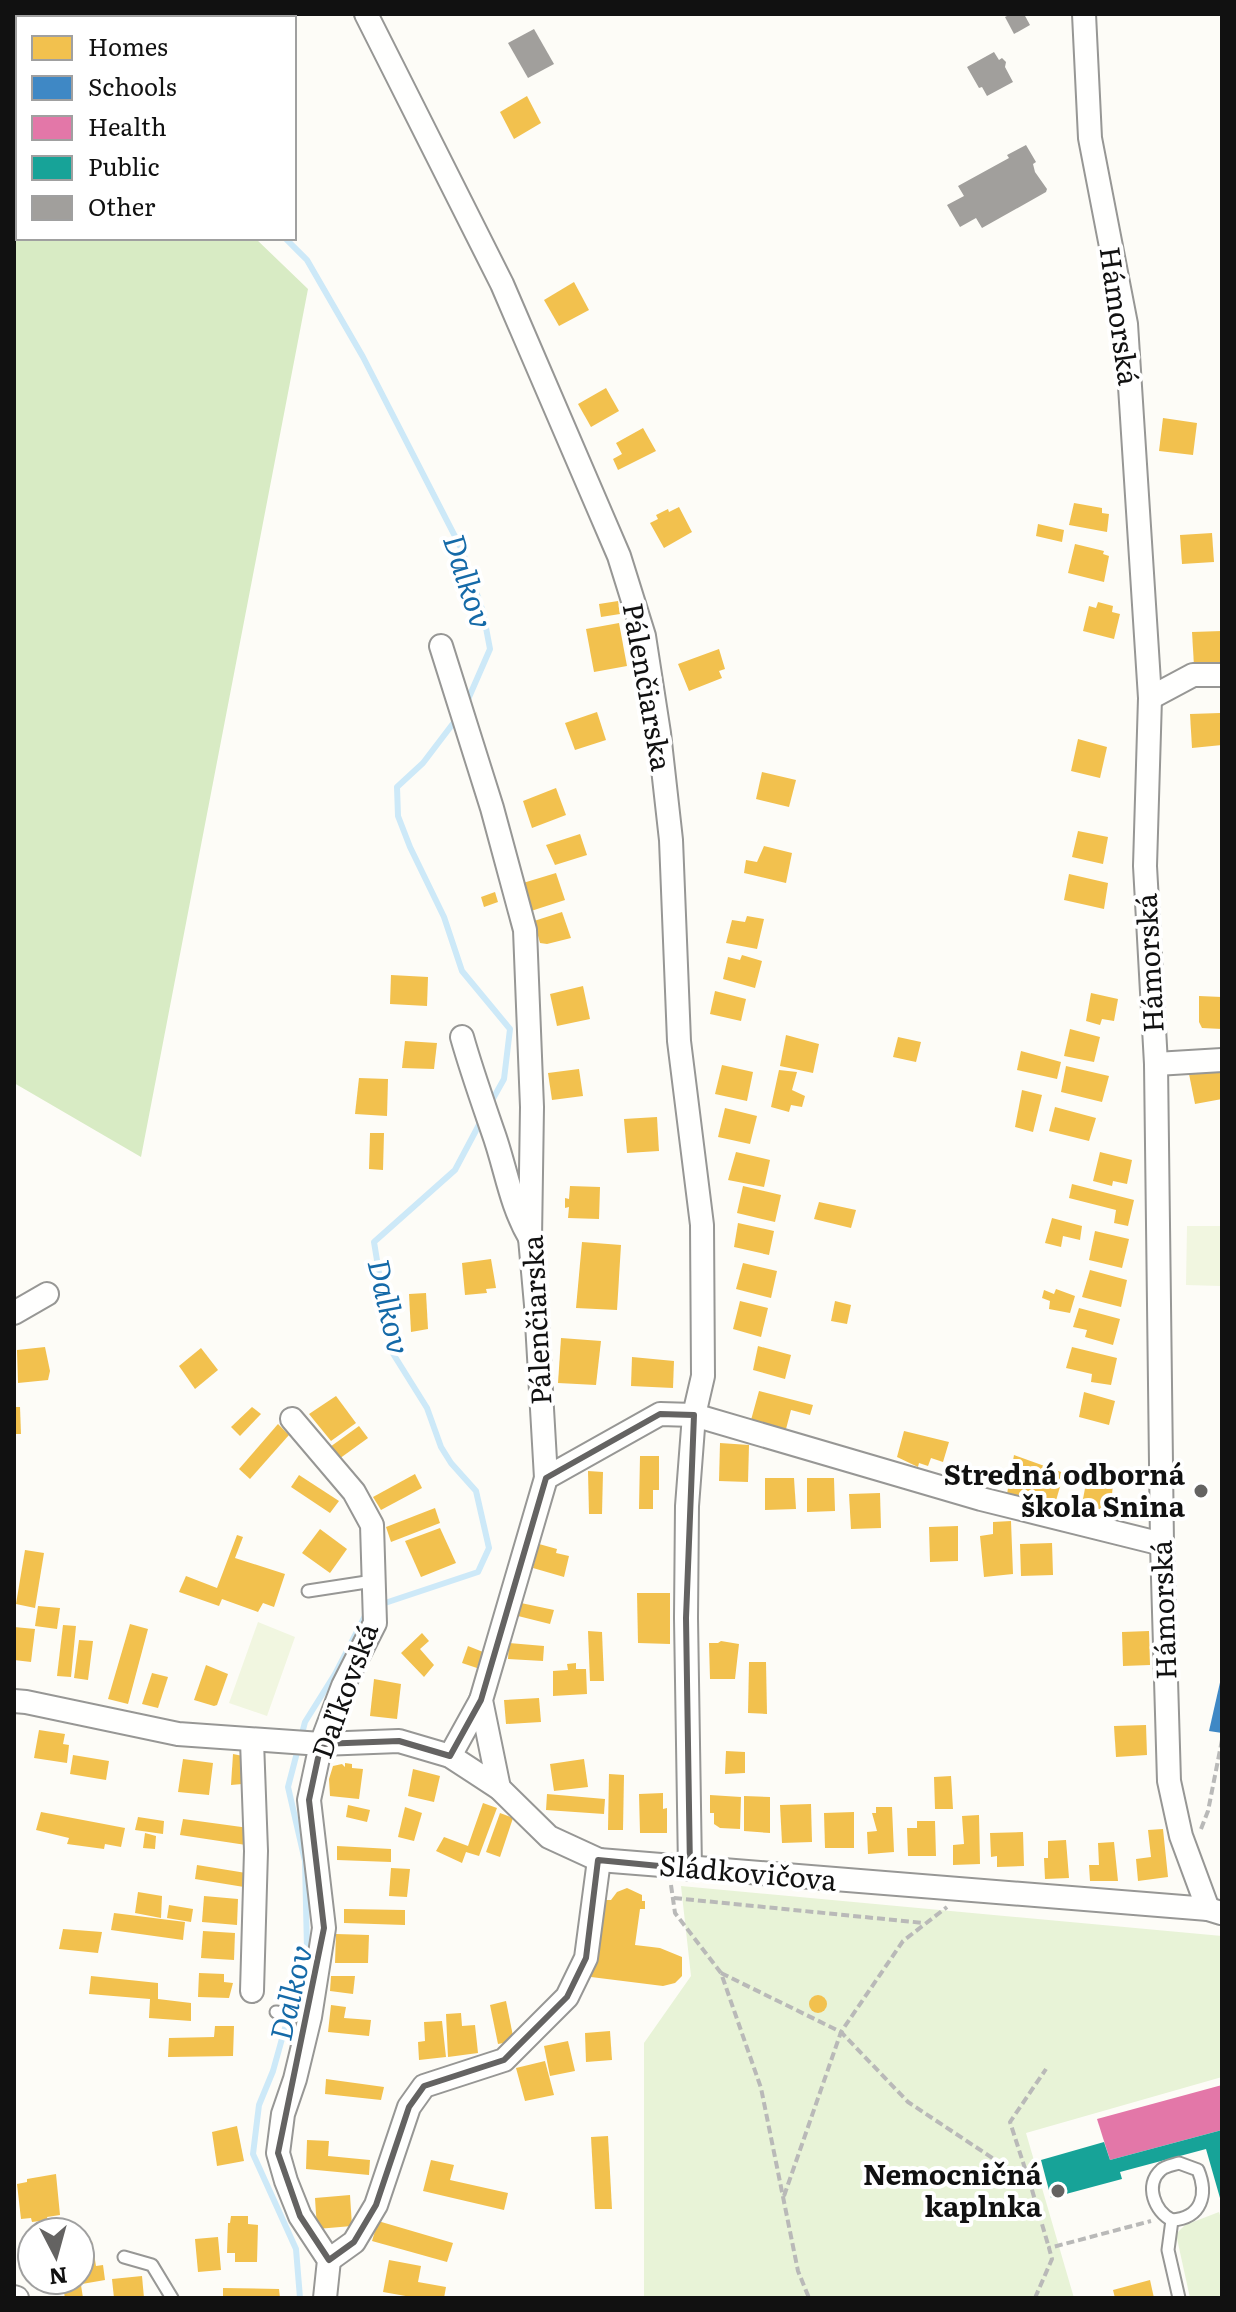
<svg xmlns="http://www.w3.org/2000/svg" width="1236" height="2312" viewBox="0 0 1236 2312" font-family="Literata,serif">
	<rect width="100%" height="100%" fill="#fdfcf7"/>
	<g fill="#e8f3d7">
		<path d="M681,1886L1222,1936V2077L1026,2133L1074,2298H644V2043L691,1976Z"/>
		<path d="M1219,2212L1222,2222V2298H1190L1176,2234L1185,2225Z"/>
	</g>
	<path fill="#d8ebc4" d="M14,14H25L29,18H18V238H255L308,289L141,1157L14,1083Z"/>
	<g fill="#f1f6e0">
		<path d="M1221,1221L1222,1292L1220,1286L1186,1285L1187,1226H1220Z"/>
		<path d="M258,1622L295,1637L267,1716L229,1703Z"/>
	</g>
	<g fill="#f2c14e">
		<path d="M527,96L541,123L514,139L500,112Z"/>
		<path d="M574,282L589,310L559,326L544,300Z"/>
		<path d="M606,388L619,411L591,427L578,404Z"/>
		<path d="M1163,418L1197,423L1193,455L1159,451Z"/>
		<path d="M643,428L656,451L618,470L613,459L622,454L616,443Z"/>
		<path d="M1074,503L1102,508V513L1109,514L1107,532L1069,525Z"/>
		<path d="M679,507L692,532L664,548L650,523L658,519L656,515L668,509L669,512Z"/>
		<path d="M1038,524L1064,530L1062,542L1036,536Z"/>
		<path d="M1212,533L1214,562L1182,564L1180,535Z"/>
		<path d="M1075,544L1104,551L1103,554L1109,556L1104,582L1068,573Z"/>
		<path d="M618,601L620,614L601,617L599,604Z"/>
		<path d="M1098,602L1113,606L1112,612L1120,614L1114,639L1083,631L1089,606L1096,608Z"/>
		<path d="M619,623L627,666L594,672L586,629Z"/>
		<path d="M1222,631V666H1194L1192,632Z"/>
		<path d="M719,649L725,669L719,671L722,678L689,691L678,664Z"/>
		<path d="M597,712L606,740L575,750L565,723Z"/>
		<path d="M1220,713L1222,745L1192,748L1190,714Z"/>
		<path d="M1078,739L1107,747L1100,778L1071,771Z"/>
		<path d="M762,772L796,780L789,807L756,799Z"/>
		<path d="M556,788L566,815L532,828L523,801Z"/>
		<path d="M1078,831L1108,837L1103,864L1072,857Z"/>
		<path d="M580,834L587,855L555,865L546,845Z"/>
		<path d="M764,846L792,853L786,883L744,873L746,860L757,862Z"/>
		<path d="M556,873L565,900L531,911L523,883Z"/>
		<path d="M1069,874L1108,883L1104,909L1064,900Z"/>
		<path d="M495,892L498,902L484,907L481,897Z"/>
		<path d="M562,912L571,938L547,944L540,943L534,921Z"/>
		<path d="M747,916L764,919L757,949L726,943L732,920L745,922Z"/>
		<path d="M742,955L762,961L755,988L723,979L728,957L740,960Z"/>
		<path d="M391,975L428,977L427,1006L390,1004Z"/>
		<path d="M583,986L590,1019L557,1026L550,994Z"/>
		<path d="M715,991L746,999L741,1021L710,1014Z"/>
		<path d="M1091,993L1118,999L1114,1021L1102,1019L1100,1025L1086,1021Z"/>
		<path d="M1199,996L1222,997V1029L1202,1028L1199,1022Z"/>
		<path d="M1070,1029L1100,1037L1094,1062L1064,1056Z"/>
		<path d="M786,1035L819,1044L813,1073L780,1066Z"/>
		<path d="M898,1037L921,1042L916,1062L893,1057Z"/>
		<path d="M405,1041L437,1043L434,1069L402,1068Z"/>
		<path d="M1021,1051L1061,1062L1057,1079L1017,1070Z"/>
		<path d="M722,1065L753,1072L747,1101L715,1094Z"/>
		<path d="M1066,1066L1109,1076L1102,1102L1061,1092Z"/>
		<path d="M1222,1068V1099L1195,1104L1189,1074Z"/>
		<path d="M579,1069L583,1096L552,1100L548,1073Z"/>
		<path d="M779,1070L797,1072L792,1090L805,1096L802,1107L791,1105L789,1112L771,1107Z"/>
		<path d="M359,1078L388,1079L387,1116L355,1114Z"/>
		<path d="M1022,1090L1042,1095L1033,1132L1015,1127Z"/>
		<path d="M1055,1107L1096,1118L1089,1141L1049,1131Z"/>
		<path d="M725,1108L757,1116L750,1144L718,1137Z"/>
		<path d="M657,1117L659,1151L627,1153L624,1119Z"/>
		<path d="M370,1133H384L383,1170L369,1169Z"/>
		<path d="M736,1152L770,1160L764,1187L728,1180Z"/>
		<path d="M1100,1152L1132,1160L1127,1184L1113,1181L1112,1186L1093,1181Z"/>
		<path d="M1072,1184L1134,1200L1128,1226L1114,1223L1116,1210L1069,1198Z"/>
		<path d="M570,1186L600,1187L599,1219L568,1218L569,1207L565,1208V1198L569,1199Z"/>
		<path d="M743,1186L781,1195L775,1222L737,1213Z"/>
		<path d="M819,1202L856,1210L851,1228L814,1219Z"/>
		<path d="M1052,1218L1082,1226L1080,1240L1063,1236L1061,1247L1045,1243Z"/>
		<path d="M738,1223L774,1231L769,1255L734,1247Z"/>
		<path d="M1095,1231L1129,1239L1122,1268L1089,1260Z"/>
		<path d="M582,1242L621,1245L617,1310L576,1308Z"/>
		<path d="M491,1259L496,1288L486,1289L487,1293L465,1295L462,1263Z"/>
		<path d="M743,1263L777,1271L771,1298L736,1289Z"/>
		<path d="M1090,1270L1127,1280L1121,1307L1082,1297Z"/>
		<path d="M1056,1289L1075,1296L1070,1313L1049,1309L1050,1301L1042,1298L1044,1290L1054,1294Z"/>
		<path d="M426,1293L428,1329L411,1332L409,1294Z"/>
		<path d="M740,1301L768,1308L761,1337L733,1329Z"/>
		<path d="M835,1301L851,1305L847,1324L831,1321Z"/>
		<path d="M1079,1308L1120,1319L1113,1345L1085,1337L1087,1330L1073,1327Z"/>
		<path d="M561,1338L601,1341L596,1385L558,1383Z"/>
		<path d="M758,1346L791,1355L785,1379L753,1370Z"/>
		<path d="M45,1347L50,1371L48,1380L18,1383L17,1350Z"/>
		<path d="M1072,1347L1117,1358L1111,1385L1091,1382L1092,1374L1066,1368Z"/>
		<path d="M201,1348L218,1370L195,1389L179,1366Z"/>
		<path d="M632,1357L674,1361L673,1388L631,1386Z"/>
		<path d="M759,1391L813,1405L810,1415L791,1410L786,1429L751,1420Z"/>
		<path d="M1084,1392L1115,1401L1109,1425L1079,1417Z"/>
		<path d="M336,1396L356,1423L331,1441L309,1414Z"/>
		<path d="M14,1407H20L21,1434H14Z"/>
		<path d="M252,1407L261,1414L240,1436L231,1427Z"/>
		<path d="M278,1424L289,1435L250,1479L239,1469Z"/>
		<path d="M359,1426L368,1438L339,1459L330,1447Z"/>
		<path d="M904,1431L949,1442L943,1462L931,1458L928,1466L919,1463L918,1467L897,1457Z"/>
		<path d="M720,1443L749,1445L748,1482L719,1481Z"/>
		<path d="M1014,1455L1064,1473L1055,1504L1007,1494Z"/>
		<path d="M640,1456H659V1490H653V1509H639Z"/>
		<path d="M588,1471L603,1472L602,1514H589Z"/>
		<path d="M415,1474L422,1488L381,1510L373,1497Z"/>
		<path d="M299,1475L339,1501L330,1513L291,1487Z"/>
		<path d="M765,1478H794L796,1509L765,1510Z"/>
		<path d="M807,1478H834L835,1511L807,1512Z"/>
		<path d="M1087,1478L1113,1485L1110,1512L1082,1504Z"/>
		<path d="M880,1493L881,1528L851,1529L849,1494Z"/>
		<path d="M435,1508L440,1523L391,1542L386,1527Z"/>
		<path d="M1011,1521L1013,1574L984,1577L980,1536L993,1534V1522Z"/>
		<path d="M958,1526V1561L930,1562L929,1527Z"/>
		<path d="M440,1528L456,1563L421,1577L405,1541Z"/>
		<path d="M320,1529L347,1549L330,1573L302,1553Z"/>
		<path d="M237,1535L243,1537L235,1558L285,1574L274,1607L263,1603L258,1612L222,1599L219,1606L179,1592L186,1576L217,1588Z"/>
		<path d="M1052,1543L1053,1575L1021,1576L1020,1544Z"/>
		<path d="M539,1544L557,1549L556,1553L569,1556L564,1577L533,1568Z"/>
		<path d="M25,1550L44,1553L35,1608L16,1604Z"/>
		<path d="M637,1593H670V1644L638,1643Z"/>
		<path d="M521,1603L554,1610L550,1624L518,1616Z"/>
		<path d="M38,1606L60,1608L57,1629L35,1626Z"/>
		<path d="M130,1624L148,1629L128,1704L108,1699Z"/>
		<path d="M63,1625L76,1626L71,1677L57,1676Z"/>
		<path d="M14,1627L35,1629L31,1662L14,1660Z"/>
		<path d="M588,1631L602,1632L604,1681H590Z"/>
		<path d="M1149,1631L1150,1665L1123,1666L1122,1632Z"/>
		<path d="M422,1633L429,1641L420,1649L434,1665L424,1677L401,1653Z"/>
		<path d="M79,1640L93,1641L88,1680L74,1678Z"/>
		<path d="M721,1641L739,1644L735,1679H710L709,1643H718Z"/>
		<path d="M509,1643L544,1646L543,1661L508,1659Z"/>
		<path d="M468,1646L483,1652L477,1668L462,1663Z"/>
		<path d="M749,1662H766L767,1714L748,1713Z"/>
		<path d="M576,1663V1669H586L587,1694L553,1696V1671L568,1670L567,1664Z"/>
		<path d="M206,1665L228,1674L217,1705L214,1706L194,1700Z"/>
		<path d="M152,1673L168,1677L158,1708L142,1704Z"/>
		<path d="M374,1679L401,1684L397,1719L370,1716Z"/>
		<path d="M539,1698L541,1722L506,1724L504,1700Z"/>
		<path d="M1146,1725L1147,1755L1116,1757L1114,1726Z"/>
		<path d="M39,1730L65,1734L63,1744L69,1745L67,1763L34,1758Z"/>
		<path d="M726,1751L745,1752V1773L725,1774Z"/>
		<path d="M233,1754L243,1756L242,1784L231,1785Z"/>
		<path d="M73,1755L109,1761L106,1780L70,1774Z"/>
		<path d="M183,1759L213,1763L209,1795L178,1792Z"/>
		<path d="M584,1759L588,1787L554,1791L550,1764Z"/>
		<path d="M345,1763L352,1764V1768L363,1769L359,1799L330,1796L329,1779L333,1766L342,1764L345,1767Z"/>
		<path d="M413,1769L440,1776L434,1802L408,1796Z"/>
		<path d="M609,1774L624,1775L623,1830H608Z"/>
		<path d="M951,1776L953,1809H935L934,1777Z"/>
		<path d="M663,1793V1809L667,1808V1833H640L639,1794Z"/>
		<path d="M547,1794L605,1799L604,1814L546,1810Z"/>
		<path d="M710,1795L741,1797L740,1829L720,1828L714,1824V1813H710Z"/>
		<path d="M744,1796L770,1797V1833L744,1831Z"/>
		<path d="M483,1803L497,1808L479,1856L466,1852L462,1863L436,1851L444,1837L468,1846Z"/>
		<path d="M811,1804L812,1842L782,1843L780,1805Z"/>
		<path d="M348,1805L370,1810L367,1822L346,1817Z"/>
		<path d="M405,1807L422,1813L414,1841L398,1837Z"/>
		<path d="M876,1807H892L894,1852L868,1854L867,1832L877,1831L872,1813H876Z"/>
		<path d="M41,1812L125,1828L121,1847L105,1844L104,1849L67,1844L69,1838L36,1830Z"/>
		<path d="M854,1812V1848H825L824,1813Z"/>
		<path d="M500,1813L513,1818L500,1857L486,1852Z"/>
		<path d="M979,1815L980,1864L953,1865V1845L964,1844L962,1816Z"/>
		<path d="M138,1817L164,1821L163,1834L135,1830Z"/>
		<path d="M183,1819L249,1828L246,1845L180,1835Z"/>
		<path d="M917,1821H935L936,1856H908L907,1828H917Z"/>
		<path d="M1163,1829L1168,1877L1138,1881L1136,1859L1151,1857L1148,1830Z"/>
		<path d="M1023,1832L1024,1866L997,1867V1856L991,1857L990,1833Z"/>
		<path d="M145,1833L156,1836L155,1849L143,1848Z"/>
		<path d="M1066,1840L1069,1878L1045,1879L1044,1858H1048V1841Z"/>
		<path d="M1114,1842L1118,1881H1090L1089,1865H1099L1098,1843Z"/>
		<path d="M337,1846L391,1849V1862L337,1860Z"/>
		<path d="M197,1865L246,1873L244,1887L195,1879Z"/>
		<path d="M391,1868L410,1869L407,1897L389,1896Z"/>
		<path d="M627,1888L642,1895V1901H645V1909H640L635,1945L660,1948L682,1957V1976L675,1983L663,1986L591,1977L603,1900H611L617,1892Z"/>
		<path d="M138,1892L162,1896L161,1918L135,1913Z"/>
		<path d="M204,1896L238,1899L237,1925L202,1922Z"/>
		<path d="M169,1905L193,1909L191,1922L167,1918Z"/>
		<path d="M344,1909L405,1910V1925L344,1923Z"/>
		<path d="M114,1913L185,1922L183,1940L111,1930Z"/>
		<path d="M63,1929L102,1932L98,1953L59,1949Z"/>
		<path d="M203,1931L235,1933L234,1960L201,1958Z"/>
		<path d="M336,1934L369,1935L368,1963H335Z"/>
		<path d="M199,1973L224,1974V1982L233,1983L229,1998L198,1997Z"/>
		<path d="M91,1976L158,1983V1999L191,2003V2021L149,2018L150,1999L89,1994Z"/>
		<path d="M331,1976H355L353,1994L330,1991Z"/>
		<circle cx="818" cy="2004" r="9"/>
		<path d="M506,2001L514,2041L498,2044L490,2005Z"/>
		<path d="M331,2005L346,2007L344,2018L371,2020L369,2036L328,2032Z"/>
		<path d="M461,2013L462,2026L475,2025L478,2053L448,2057L446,2014Z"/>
		<path d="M442,2021L446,2057L419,2060L418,2042L425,2041L424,2022Z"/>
		<path d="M215,2026H234L233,2056L168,2057L169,2038L214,2037Z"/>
		<path d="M610,2031L612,2060L586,2062L585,2033Z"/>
		<path d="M568,2041L575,2071L550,2076L544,2046Z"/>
		<path d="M545,2061L554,2095L525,2101L516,2068Z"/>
		<path d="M326,2079L384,2087L381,2100L325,2094Z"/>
		<path d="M237,2126L244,2161L217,2166L212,2132Z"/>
		<path d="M608,2136L612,2209H595L591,2137Z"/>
		<path d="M307,2140L329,2141L328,2156L370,2160L369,2175L306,2169Z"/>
		<path d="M431,2160L454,2165L450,2180L508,2193L504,2210L423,2191Z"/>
		<path d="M56,2174L60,2215L47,2217L48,2220L32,2222L31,2218L21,2219L17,2184L27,2182V2179Z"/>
		<path d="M350,2195L352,2226L317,2229L315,2198Z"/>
		<path d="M231,2216H248V2224L258,2225L257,2262H235V2253H227L228,2223H230Z"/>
		<path d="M378,2221L453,2243L447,2262L372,2241Z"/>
		<path d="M218,2237L221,2270L198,2272L195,2239Z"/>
		<path d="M92,2241L96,2266L103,2265L105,2280L82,2284L80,2243Z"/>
		<path d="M389,2260L421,2266L418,2282L446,2287L444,2298H417L383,2292Z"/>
		<path d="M142,2276L144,2298H114L112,2279Z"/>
		<path d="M50,2280H80V2283L51,2288Z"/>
		<path d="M1150,2280L1154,2298H1115L1113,2290Z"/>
		<path d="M81,2285L83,2298H65L63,2287Z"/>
		<path d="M223,2288L279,2289L280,2298H223Z"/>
	</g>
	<path fill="#3f88c5" d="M1221,1678H1222V1733L1209,1731Z"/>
	<path fill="#e377a8" d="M1222,2085V2130L1110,2160L1097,2119Z"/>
	<path fill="#17a398" d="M1222,2130V2205L1206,2149L1120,2172L1122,2179L1051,2198L1041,2160L1104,2142L1110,2160Z"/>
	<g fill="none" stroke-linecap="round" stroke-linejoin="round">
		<g stroke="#cde9f8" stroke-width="6">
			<path d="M98,14L101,18"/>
			<path d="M285,238L307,260L363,357L462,550L483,612L490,649L466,704"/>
			<path d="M458,717L423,763L397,787L398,816L410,847L444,917L462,971L510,1029L504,1079L490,1104"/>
			<path d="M379,1605L478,1572L489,1548L476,1491L451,1463L441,1447L427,1408L392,1352L374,1242L455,1170L481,1121"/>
			<path d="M300,2298L296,2249L253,2154L259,2105L273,2071L307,1949L305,1861L288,1787L305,1722L335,1674L369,1608"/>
		</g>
	</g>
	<g fill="#a19f9c">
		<path d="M1011,14H1024L1030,25L1014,34L1005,17Z"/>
		<path d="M534,29L554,64L528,78L508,43Z"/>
		<path d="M994,52L999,60L1002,58L1006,62L1005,67L1013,82L987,96L982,87L979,88L967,67Z"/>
		<path d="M1026,145L1036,162L1033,164L1035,172L1047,189L1046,192L982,228L976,218L960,227L947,205L964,196L958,186L1009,158L1007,155Z"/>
	</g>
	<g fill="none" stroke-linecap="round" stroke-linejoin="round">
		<g stroke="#979795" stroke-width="15">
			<g id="service">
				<path d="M308,1591L373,1581"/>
				<path d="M276,2012L310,2017"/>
				<path d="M1179,2163L1198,2170C1208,2194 1202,2218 1172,2220C1155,2212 1144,2185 1161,2170C1165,2166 1173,2165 1179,2163Z"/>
				<path d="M1172,2220L1168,2250L1179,2298"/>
				<path d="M124,2257L152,2265L172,2298"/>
			</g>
		</g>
		<g stroke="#979795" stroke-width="26">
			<g id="minor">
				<path d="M366,14L502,284L619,556L644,636L659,733L671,840L679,1041L702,1225L703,1376L694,1415L687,1506L686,1618L690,1869"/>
				<path d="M1084,14L1090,138L1126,324L1150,698L1145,866L1156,1064L1162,1544L1169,1781L1181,1836L1208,1909"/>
				<path d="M441,646L492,808L525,930L532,1107L530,1238L536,1305L546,1478"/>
				<path d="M1150,698L1193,675H1222"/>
				<path d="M462,1037C471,1069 482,1100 493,1132C506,1168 510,1204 530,1238"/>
				<path d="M1156,1064L1222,1060"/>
				<path d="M14,1313L47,1294"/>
				<path d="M292,1419L354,1492L372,1525L375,1623L343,1686L321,1744L309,1800L324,1928L310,2017L295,2079L283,2114L278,2153L286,2181L300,2216L329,2260L325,2298"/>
				<path d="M14,1701L26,1702L178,1734L321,1744L399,1741L450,1756L499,1788L549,1837L599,1860L1208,1909L1221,1913"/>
				<path d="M252,1741L256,1851L252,1991"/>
				<path d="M450,1756L481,1700"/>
				<path d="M499,1788L481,1700L546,1478L660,1414L694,1415L981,1499L1162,1544"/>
				<path d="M329,2260L354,2242L376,2205L409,2107L424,2086L504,2060L567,1997L586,1958L599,1860"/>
				<path d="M14,2297L17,2298"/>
			</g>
		</g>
		<g stroke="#b9b9b8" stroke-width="4" stroke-dasharray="8 4" stroke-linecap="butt">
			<path d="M1201,1829L1208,1811L1222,1740"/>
			<path d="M671,1885L675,1913L721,1973L761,2088L798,2271L809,2298"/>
			<path d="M674,1898L924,1923"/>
			<path d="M721,1973L841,2032L908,2102L1030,2183L1049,2248"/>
			<path d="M1029,2181L1010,2122L1046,2069"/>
			<path d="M784,2196L841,2032L903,1941L947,1907"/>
			<path d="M1035,2298L1052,2259L1049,2248L1151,2221"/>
		</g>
		<use href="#service" stroke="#fffffe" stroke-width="11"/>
		<use href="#minor" stroke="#fffffe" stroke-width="22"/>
	</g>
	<path fill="none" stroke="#646362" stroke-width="6" stroke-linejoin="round" d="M660,1414L694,1415L686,1618L690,1869L598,1860L586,1958L567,1997L504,2060L424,2086L409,2107L376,2205L354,2242L329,2260L300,2216L278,2153L324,1928L309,1800L321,1744L399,1741L450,1756L481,1700L546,1478Z"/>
	<g fill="#646362" stroke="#fff" stroke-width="3">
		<circle cx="1201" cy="1491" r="8"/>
		<circle cx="1058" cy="2191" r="8"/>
	</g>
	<g text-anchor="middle" stroke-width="8" stroke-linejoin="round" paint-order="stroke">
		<g font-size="28" fill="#111" stroke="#fff">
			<text transform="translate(1119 316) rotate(82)" y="10">Hámorská</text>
			<text transform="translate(647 687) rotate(80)" y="10">Pálenčiarska</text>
			<text transform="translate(1150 963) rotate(-93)" y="10">Hámorská</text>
			<text transform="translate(537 1320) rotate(-93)" y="10">Pálenčiarska</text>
			<text transform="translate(1164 1610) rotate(-92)" y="10">Hámorská</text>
			<text transform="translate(345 1691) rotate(-70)" y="10">Daľkovská</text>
			<text transform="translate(748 1873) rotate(5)" y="10">Sládkovičova</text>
		</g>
		<g font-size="28" font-weight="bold" fill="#111" stroke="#fff" text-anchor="end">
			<text x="1185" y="1485">Stredná odborná<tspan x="1185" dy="32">škola Snina</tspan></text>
			<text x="1042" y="2185">Nemocničná<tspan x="1042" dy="32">kaplnka</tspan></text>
		</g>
		<g font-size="30" font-style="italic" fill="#156aa8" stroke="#fff">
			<text transform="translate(467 582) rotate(72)" y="10">Dalkov</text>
			<text transform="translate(388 1307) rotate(77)" y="10">Dalkov</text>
			<text transform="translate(292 1993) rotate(-77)" y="10">Dalkov</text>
		</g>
	</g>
	<rect width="1236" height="2312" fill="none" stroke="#111111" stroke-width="32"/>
	<rect x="16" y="16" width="280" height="224" fill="#ffffff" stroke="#a0a0a0" stroke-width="2"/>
	<rect x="32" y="36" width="40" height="24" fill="#f2c14e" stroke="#a0a0a0" stroke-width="2"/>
	<text x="88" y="56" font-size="24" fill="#111111">Homes</text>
	<rect x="32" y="76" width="40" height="24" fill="#3f88c5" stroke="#a0a0a0" stroke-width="2"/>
	<text x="88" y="96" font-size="24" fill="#111111">Schools</text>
	<rect x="32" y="116" width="40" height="24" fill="#e377a8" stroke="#a0a0a0" stroke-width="2"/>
	<text x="88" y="136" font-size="24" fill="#111111">Health</text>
	<rect x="32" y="156" width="40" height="24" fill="#17a398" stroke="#a0a0a0" stroke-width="2"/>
	<text x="88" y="176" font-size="24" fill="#111111">Public</text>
	<rect x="32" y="196" width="40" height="24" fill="#a19f9c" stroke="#a0a0a0" stroke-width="2"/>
	<text x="88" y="216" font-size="24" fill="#111111">Other</text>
	<g transform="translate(56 2256) rotate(174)"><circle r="38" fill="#ffffff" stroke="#a0a0a0" stroke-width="2"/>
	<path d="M0-6L14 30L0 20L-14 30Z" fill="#646362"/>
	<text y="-12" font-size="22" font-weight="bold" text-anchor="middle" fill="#111111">N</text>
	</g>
</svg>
